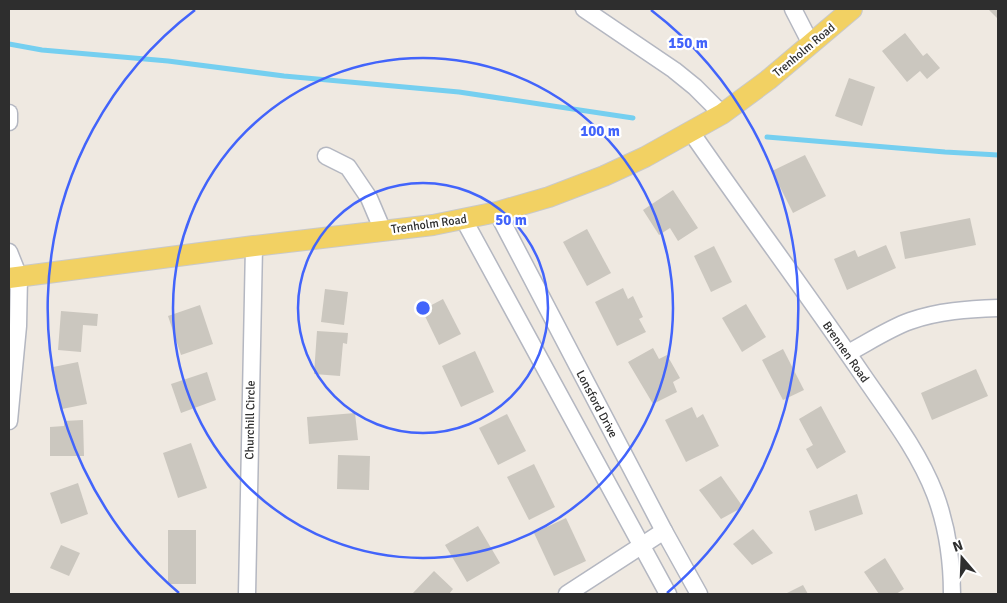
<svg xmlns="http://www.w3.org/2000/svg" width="1007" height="603" viewBox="0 0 1007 603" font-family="Signika,sans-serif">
	<rect width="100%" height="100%" fill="#efe9e1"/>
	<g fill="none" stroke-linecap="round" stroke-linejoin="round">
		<g stroke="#75cff0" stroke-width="5">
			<path d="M9,44L42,50L168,61L284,76L459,92L633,118"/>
			<path d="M767,137L945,152L998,155"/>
		</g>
	</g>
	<g fill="#cbc7bf">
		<path d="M988,9H998V19Z"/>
		<path d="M905,33L923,56L927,53L940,68L927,79L920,71L907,82L882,51Z"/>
		<path d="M849,78L875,87L862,126L835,116Z"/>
		<path d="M805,155L826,196L793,213L772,171Z"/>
		<path d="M673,190L698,228L678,241L670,228L659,235L643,210Z"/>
		<path d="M970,218L976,245L905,259L900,232Z"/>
		<path d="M587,229L611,273L587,286L563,242Z"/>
		<path d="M886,245L896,268L847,290L834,259L855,250L858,257Z"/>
		<path d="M714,246L732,282L711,292L694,256Z"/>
		<path d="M623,288L628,299L633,296L643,317L639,319L646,332L617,346L595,302Z"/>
		<path d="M325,289L348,292L344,325L321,322Z"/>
		<path d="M443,299L461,334L439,345L422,310Z"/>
		<path d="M746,304L766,337L742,352L722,318Z"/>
		<path d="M200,305L213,344L181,355L168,316Z"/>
		<path d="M61,311L98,314L97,326L83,325L81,352L58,350Z"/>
		<path d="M317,331L348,333L347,344L343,343L340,376L314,374Z"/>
		<path d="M653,348L659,359L667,355L680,378L673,382L677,392L653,404L628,362Z"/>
		<path d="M783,349L804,390L783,400L762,360Z"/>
		<path d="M475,351L494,392L461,407L442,366Z"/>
		<path d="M78,362L87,404L62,409L53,367Z"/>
		<path d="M976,369L988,396L932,420L921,393Z"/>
		<path d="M207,372L216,400L181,413L171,384Z"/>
		<path d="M821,406L846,452L817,469L806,449L813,445L799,419Z"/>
		<path d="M692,407L697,418L703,414L719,446L686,462L665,420Z"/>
		<path d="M355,413L358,440L309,444L307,417Z"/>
		<path d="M507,414L526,451L498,465L479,428Z"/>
		<path d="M83,420L84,456H50V427L64,426V421Z"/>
		<path d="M191,443L207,488L178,498L163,453Z"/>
		<path d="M338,455L370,456L369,490L337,489Z"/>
		<path d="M534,464L555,507L529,520L507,477Z"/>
		<path d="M721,476L743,507L721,519L699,490Z"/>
		<path d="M78,483L88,514L61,524L50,493Z"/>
		<path d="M857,494L863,514L815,531L809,511Z"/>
		<path d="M566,518L586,561L554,576L534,533Z"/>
		<path d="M478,526L500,563L467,582L445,545Z"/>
		<path d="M753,529L773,553L752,565L733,544Z"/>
		<rect x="168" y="530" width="28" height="54"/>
		<path d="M61,545L80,553L69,576L50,568Z"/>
		<path d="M885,558L904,589L896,594H879L864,572Z"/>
		<path d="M434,571L453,589L449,594H412Z"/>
		<path d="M803,585L808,594H785Z"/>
	</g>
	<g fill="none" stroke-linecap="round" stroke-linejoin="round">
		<g stroke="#b4b7c1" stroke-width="19">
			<g id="minor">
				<path d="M584,9L674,70L695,87L722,114"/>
				<path d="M793,9L811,44"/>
				<path d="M9,122V113"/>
				<path d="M691,132C747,213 806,292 862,374C888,412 918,450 935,494C947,526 952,560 952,594"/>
				<path d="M326,156L348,167L369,198L383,231"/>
				<path d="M497,212L664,531L699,594"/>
				<path d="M464,220L668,594"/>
				<path d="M9,252L19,277L18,326L9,421"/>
				<path d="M848,353C867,343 890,328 910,321C938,311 969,309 998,308"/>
				<path d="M247,594L254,246"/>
				<path d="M567,594L664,531"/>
			</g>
		</g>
		<g stroke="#c9c9c9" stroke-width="22">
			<path id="major" d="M9,278L254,246L433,225L497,212L549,197L604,176L645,157L722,114L768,80L852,9"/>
		</g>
		<use href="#minor" stroke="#fff" stroke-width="16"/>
		<use href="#major" stroke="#f2d163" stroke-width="20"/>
	</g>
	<g fill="none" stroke="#4264fb" stroke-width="2.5">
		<circle cx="423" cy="308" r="125"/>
		<circle cx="423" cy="308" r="250"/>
		<path d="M179 593A375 375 0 0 1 195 10M651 10A375 375 0 0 1 667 593"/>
	</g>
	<g text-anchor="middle" stroke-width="4.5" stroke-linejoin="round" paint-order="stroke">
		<g font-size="12" fill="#2e2e2e" stroke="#fff">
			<text transform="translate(804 50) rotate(-40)" y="4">Trenholm Road</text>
			<text transform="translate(429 224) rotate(-8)" y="4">Trenholm Road</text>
			<text transform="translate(846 352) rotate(55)" y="4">Brennen Road</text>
			<text transform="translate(597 404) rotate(62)" y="4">Lonsford Drive</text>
			<text transform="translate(250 420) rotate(-89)" y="4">Churchill Circle</text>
		</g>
	</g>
	<circle cx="423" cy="308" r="8" fill="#4264fb" stroke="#fff" stroke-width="2.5"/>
	<g font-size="15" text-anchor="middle" font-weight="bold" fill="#4264fb" stroke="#fff" stroke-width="4.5" stroke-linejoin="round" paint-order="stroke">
		<text x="688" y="48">150 m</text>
		<text x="600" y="136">100 m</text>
		<text x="511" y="225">50 m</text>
	</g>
	<rect width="1007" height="603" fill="none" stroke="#2e2e2e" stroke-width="20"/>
	<g transform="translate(962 558) rotate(341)" stroke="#ffffff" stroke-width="4" paint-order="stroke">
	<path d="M0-4L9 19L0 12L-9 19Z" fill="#2e2e2e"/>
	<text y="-8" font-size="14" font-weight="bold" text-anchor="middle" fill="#2e2e2e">N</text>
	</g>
</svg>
